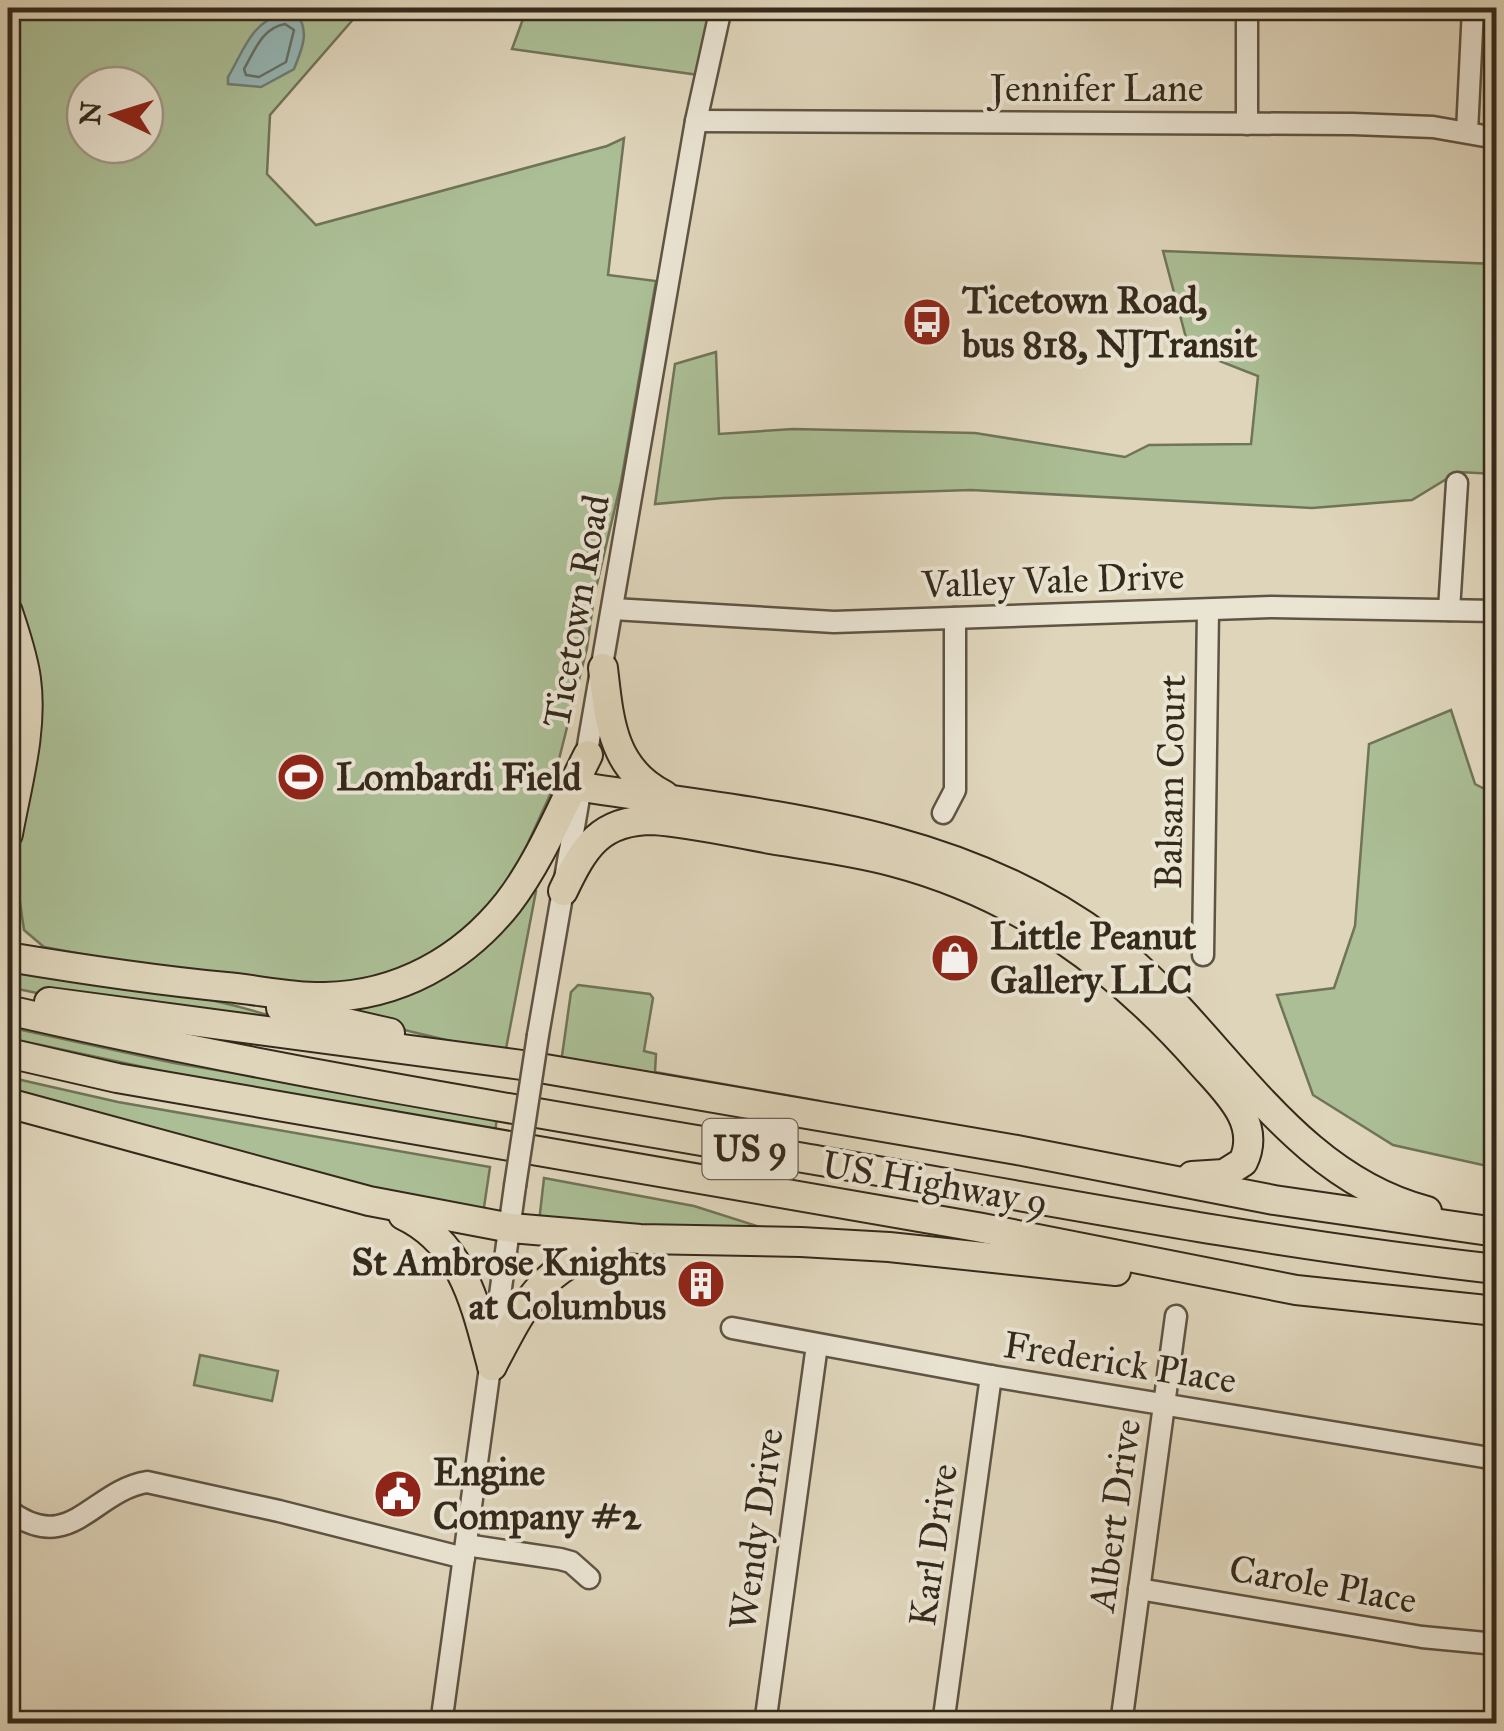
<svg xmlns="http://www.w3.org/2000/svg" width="1504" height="1731" viewBox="0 0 1504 1731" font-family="'IM FELL Great Primer',serif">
	<rect width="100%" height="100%" fill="#dfd5bb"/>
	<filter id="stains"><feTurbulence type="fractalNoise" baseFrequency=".002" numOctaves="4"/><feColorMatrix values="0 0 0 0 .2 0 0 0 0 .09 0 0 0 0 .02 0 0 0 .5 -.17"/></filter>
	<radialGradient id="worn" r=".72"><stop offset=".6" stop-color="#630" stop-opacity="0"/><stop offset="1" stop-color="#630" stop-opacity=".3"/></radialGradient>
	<g fill="#abbe95" stroke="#707458" stroke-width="2.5" fill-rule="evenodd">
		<path d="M8,8H363L270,115L267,174L316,225L607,146L624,138L608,275L656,281L621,482L594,597L587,648L550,795L522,856L492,905L458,938L399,974L323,987L135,964L44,947L24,930L15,868L39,735L30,649L8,582ZM85,85H145V145H85Z"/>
		<path d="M527,8H721L706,76L512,49Z"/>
		<path d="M1163,251L1496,264V474L1458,472L1412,500L1312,508L971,490L723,498L655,504L675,364L716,352L719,434L793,429L975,433L1125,457L1149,445L1251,444L1258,376L1189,349Z"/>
		<path d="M1451,710L1475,784L1496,795V966L1488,1042L1496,1043V1168L1393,1145L1313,1095L1277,995L1334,988L1355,926L1369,744Z"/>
		<path d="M529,888L536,891L505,1054L375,1023L331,1005L412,993Z"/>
		<path d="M8,970C106,983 207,991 300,1026L85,1003L8,987Z"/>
		<path d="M578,985L650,994L653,998L644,1051L656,1054L655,1072L820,1101V1107L561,1063L571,992Z"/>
		<path d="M8,1027L174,1063L497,1117L495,1133L185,1076L8,1038Z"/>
		<path d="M8,1077L118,1102L490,1167L483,1214L422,1204L8,1094Z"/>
		<path d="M544,1178L694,1206L776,1232L539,1222Z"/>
		<path d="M200,1355L278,1371L272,1401L194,1385Z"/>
	</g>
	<path fill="#95b7b7" stroke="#6e7e79" stroke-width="2.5" d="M284,14L298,16C310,33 301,51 294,69L261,87L228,84V77C243,52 252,20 284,14Z"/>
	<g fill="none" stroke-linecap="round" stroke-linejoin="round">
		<path stroke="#647069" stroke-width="2.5" d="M285,24L294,30L286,62L259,77L246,75L244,69C255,50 262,28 285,24Z"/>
		<g stroke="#5f5443" stroke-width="25">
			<g id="minor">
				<path d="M1247,8V124"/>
				<path d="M696,121L1353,124L1433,127L1496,138"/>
				<path d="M1467,132L1473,8"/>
				<path d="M613,609L834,622L1271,607L1496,611"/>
				<path d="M1449,610L1457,483"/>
				<path d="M943,813L955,790V618"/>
				<path d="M1203,955L1208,610"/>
				<path d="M538,1035L696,121L721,8"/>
				<path d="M732,1328L991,1376L1496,1459"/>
				<path d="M8,1510C70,1557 92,1491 147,1482L279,1511L464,1558"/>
				<path d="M466,1545L560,1559L571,1562L589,1578"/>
				<path d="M1139,1589L1422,1637L1496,1644"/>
				<path d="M441,1724L515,1186"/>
				<path d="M765,1724L817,1345"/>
				<path d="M943,1724L991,1376"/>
				<path d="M1121,1724L1176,1316"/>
			</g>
		</g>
		<g stroke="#34291b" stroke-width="32">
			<g id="highway">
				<path d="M8,612C15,634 23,656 26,679C33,730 17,784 8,834"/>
				<path d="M603,668C609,720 612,769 664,795"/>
				<path d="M582,787C763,815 955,827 1106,941C1217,1024 1284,1174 1427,1211"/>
				<path d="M563,891C584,847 600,820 653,820C696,823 739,834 782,841C819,847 857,852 894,862C1019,895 1118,968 1202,1064C1226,1091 1262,1123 1243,1162L1224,1174L1192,1176"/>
				<path d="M8,957C80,969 153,980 226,987C259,990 292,998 325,997C398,996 463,960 508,903C541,860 563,804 588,755"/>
				<path d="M49,1002L522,1065L1017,1150L1274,1200L1496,1232"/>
				<path d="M281,1008L390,1033"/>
				<path d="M8,1010C276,1072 549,1115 821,1161C1046,1200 1270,1244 1496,1269"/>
				<path d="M8,1053L117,1078L977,1227L1296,1290L1496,1311"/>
				<path d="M8,1103L369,1201L511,1228L640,1239L801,1242L889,1247L1116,1271"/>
				<path d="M403,1215C464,1244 476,1307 492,1366"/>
				<path d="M492,1366C525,1303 543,1263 617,1245"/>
			</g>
		</g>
		<use href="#minor" stroke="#eae4d3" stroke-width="20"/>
		<use href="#highway" stroke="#dfd5bb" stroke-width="28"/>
		<g stroke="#5f5443" stroke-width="25" stroke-linecap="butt">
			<path id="minor-bridge" d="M515,1186L538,1035"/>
		</g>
		<use href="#minor-bridge" stroke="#eae4d3" stroke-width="20"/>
	</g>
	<defs>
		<g id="bus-disc" transform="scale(2.5)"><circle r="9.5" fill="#8f2418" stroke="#eae4d3"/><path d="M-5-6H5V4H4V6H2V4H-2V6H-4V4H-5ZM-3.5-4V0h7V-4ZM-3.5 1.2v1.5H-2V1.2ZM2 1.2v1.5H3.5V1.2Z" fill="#fff"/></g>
		<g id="stadium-disc" transform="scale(2.5)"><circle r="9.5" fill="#8f2418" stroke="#eae4d3"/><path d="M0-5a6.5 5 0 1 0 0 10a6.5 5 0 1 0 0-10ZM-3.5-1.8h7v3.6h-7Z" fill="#fff"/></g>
		<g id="shop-disc" transform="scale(2.5)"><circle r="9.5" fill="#8f2418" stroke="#eae4d3"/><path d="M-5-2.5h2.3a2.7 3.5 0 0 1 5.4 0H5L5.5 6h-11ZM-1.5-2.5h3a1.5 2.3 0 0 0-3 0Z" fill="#fff"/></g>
		<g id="building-disc" transform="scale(2.5)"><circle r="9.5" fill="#8f2418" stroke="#eae4d3"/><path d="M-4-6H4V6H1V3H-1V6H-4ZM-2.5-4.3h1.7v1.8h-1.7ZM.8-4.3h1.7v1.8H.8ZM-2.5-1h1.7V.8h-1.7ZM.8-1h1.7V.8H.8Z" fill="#fff"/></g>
		<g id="civic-disc" transform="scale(2.5)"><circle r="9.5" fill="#8f2418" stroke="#eae4d3"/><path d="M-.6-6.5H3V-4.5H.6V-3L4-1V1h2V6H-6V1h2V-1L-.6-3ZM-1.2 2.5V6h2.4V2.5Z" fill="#fff"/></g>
	</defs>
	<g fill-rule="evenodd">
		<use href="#bus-disc" x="927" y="322"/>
		<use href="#stadium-disc" x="301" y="777"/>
		<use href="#shop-disc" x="955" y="958"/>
		<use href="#building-disc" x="701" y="1284"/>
		<use href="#civic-disc" x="398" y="1494"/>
	</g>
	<g text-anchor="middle" stroke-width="8" stroke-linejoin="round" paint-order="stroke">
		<rect fill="#eae4d3" stroke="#6b6152" stroke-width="2.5" x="702.5" y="1119" width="95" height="60" rx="8"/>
		<g font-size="35" font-weight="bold" fill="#34291b">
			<text x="750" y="1161">US 9</text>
		</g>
		<g font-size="38" fill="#34291b" stroke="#eae4d3">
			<text x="1097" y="101">Jennifer Lane</text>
			<text transform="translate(1053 580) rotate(-2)" y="13">Valley Vale Drive</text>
			<text transform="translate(576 611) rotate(-80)" y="13">Ticetown Road</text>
			<text transform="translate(1170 782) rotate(-89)" y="13">Balsam Court</text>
			<text transform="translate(935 1183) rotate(10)" y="13">US Highway 9</text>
			<text transform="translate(1120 1362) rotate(9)" y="13">Frederick Place</text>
			<text transform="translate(1114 1515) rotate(-82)" y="13">Albert Drive</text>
			<text transform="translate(756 1529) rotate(-82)" y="13">Wendy Drive</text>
			<text transform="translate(933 1545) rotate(-82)" y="13">Karl Drive</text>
			<text transform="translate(1323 1584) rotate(10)" y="13">Carole Place</text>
		</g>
		<g font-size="38" font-weight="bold" fill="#34291b" stroke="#eae4d3" text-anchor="start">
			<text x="962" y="313">Ticetown Road,<tspan x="962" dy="44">bus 818, NJTransit</tspan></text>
			<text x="336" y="790">Lombardi Field</text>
			<text x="990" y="949">Little Peanut<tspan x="990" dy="44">Gallery LLC</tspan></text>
			<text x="666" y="1275" text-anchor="end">St Ambrose Knights<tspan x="666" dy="44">at Columbus</tspan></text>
			<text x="433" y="1485">Engine<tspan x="433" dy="44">Company #2</tspan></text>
		</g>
	</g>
	<rect width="1504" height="1731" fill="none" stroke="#dfd5bb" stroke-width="40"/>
	<rect x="10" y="10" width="1484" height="1711" fill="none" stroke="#34291b" stroke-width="5"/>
	<rect x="20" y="20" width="1464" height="1691" fill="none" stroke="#34291b" stroke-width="2.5"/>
	<g transform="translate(115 115) rotate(274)"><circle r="48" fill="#eae4d3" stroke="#a19989" stroke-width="2.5"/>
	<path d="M0-8L18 38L0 25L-18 38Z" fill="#8f2418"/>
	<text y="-15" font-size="28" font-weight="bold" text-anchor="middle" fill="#34291b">N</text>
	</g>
	<rect width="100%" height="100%" filter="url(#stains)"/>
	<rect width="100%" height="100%" fill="url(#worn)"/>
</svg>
